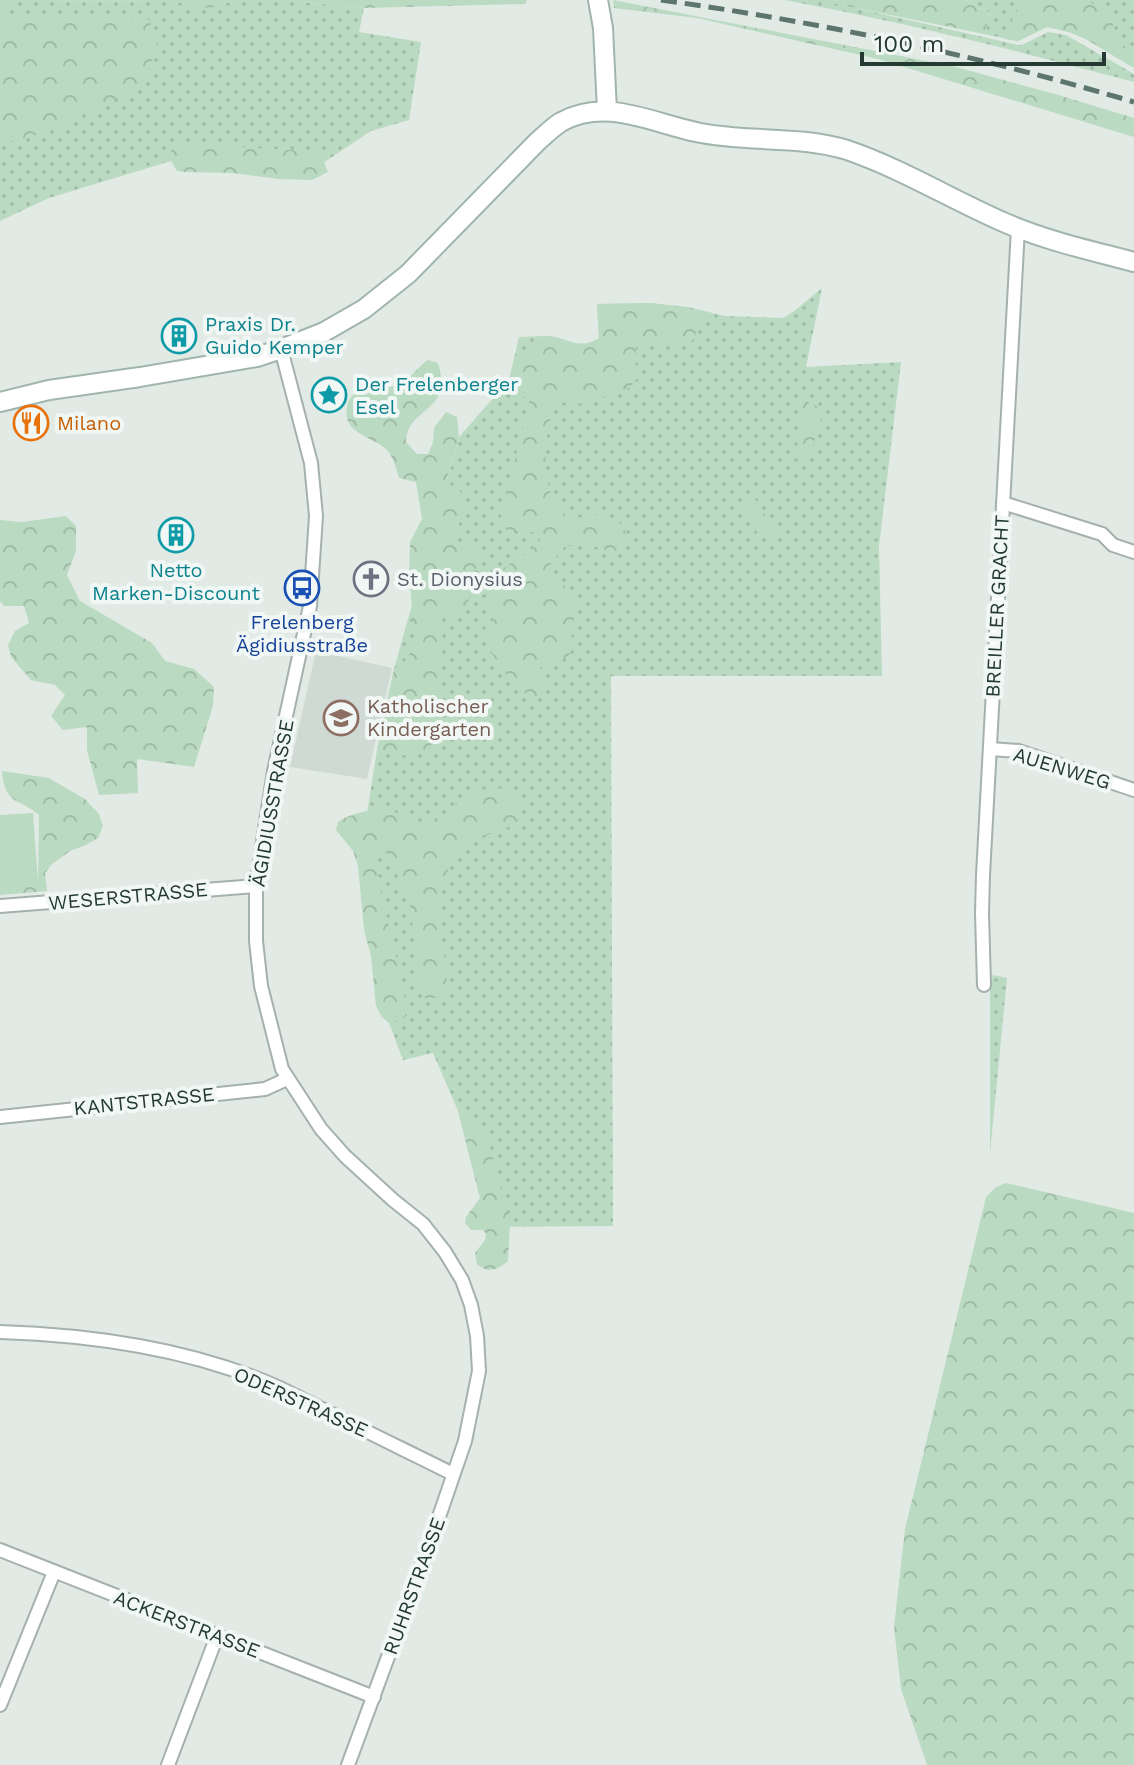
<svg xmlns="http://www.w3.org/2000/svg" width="1134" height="1765" viewBox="0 0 1134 1765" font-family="'Work Sans',sans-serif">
	<defs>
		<pattern id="grass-dots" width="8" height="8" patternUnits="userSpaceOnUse" patternTransform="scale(2)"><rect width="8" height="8" fill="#bbdac2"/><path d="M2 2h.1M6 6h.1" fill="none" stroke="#a0bca7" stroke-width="1.8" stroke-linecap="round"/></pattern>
		<pattern id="forest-crowns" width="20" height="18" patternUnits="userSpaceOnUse" patternTransform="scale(2)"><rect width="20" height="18" fill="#bbdac2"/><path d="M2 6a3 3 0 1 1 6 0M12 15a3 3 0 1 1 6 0" fill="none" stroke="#a0bca7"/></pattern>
	</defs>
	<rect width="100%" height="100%" fill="#e1eae5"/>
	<path fill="#cfdad4" d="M316,651L392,668L367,779L290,767Z"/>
	<g fill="url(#grass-dots)">
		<path d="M233,0H282L364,8L359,32L421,42L409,120L371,131L317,167L181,158L49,198L0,221V8L22,1L178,2C201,8 212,11 233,0Z"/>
		<path d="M785,0H821L1018,45H1022L1048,32L1066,35L1134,74V82C1019,51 902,22 785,0Z"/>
		<path d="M965,0H1134V68L1086,39L1069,32L1047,27L1018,41L984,34L991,13Z"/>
		<path d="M822,288L806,367L901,362L879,546L882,676H611L613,1226L488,1227L458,1111L433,1053L403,1060L389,1023L363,839L377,750L394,669L459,437L509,380L519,337L544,336L549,359L600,354L597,304L651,303L688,307L725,316L783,318L793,312Z"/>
		<path d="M993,975L1007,978L990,1153V986Z"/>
	</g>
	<g fill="url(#forest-crowns)">
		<path d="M0,0H233C212,12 201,8 178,2L22,1L0,8Z"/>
		<path d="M282,0H527L525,4L364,8Z"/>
		<path d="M613,0L952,66L1055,94L1134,118V137L878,59L697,18L614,8Z"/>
		<path d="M817,0H965L991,13L984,34Z"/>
		<path d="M1020,0H1075L1095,4L1110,13L1117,41L1134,53V68L1086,39L1069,32L1047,27L1018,41L1005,39Z"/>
		<path d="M25,16L149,19L157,44L151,65L142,85L48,132L0,144V19Z"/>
		<path d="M179,143L320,152L328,172L312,180L279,179L232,173L184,172L177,171L167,154Z"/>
		<path d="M651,303L703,311L694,339C668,355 661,339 636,347L635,359L638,377L631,387L610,395L582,404L571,400L555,406C544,432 540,481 557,506C560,511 567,515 571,519L600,514L623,525L628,541L621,551L606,550L588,544L565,546L549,566L550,575L573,592L579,600L574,615L570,654L559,663H545L540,668L546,684L545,693L536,700C514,690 490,656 483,632L487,626L499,615L490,607L487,587L495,574L540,544V534C527,530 517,533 505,529L500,520L530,399L521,396L505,385L509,380L515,356L538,342L544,336C567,335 576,352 599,338L597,304Z"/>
		<path d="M428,360L438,363C454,414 407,406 406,442L417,454H428L433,442L434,428L446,412L457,417L459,437L446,482L459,490L463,495L465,507L456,532L455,547L467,544L474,549L478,557L465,616L442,614C444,656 440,699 433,741L428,751C407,761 399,752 377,750L394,669L408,658L416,634L413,621L409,574L410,542L422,519L416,482L399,478C396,468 393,456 386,449C370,435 342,434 347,407C348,400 351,396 357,392C369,385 382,389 394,386C409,382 416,368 428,360Z"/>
		<path d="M802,399L818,407L822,412L820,425L808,459H796Z"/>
		<path d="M752,494L778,536L769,540C754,534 748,521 746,506Z"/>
		<path d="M66,516L76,526V551L67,575L80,601L152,643L165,661L194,669L214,687L213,706L194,767L137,759L138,793L99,795L87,750V727L63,730L51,716L65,695L55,685L31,680L11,657L8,645L15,631L29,623L24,606H4L0,601V520L22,522Z"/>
		<path d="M2,771L49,778L85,799L99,814L103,826L98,838L86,845L70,851L52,864L45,873L47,891L0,895V883L38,880L39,815C18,797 5,806 2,771Z"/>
		<path d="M488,788C506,788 524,790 519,814C513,838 467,831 457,850C444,874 438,901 440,928C442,947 447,965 447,984L445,992L435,998H425L419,991L416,975L419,949L414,935L410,905L387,849L379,848L374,852C381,907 401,960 407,1015L403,1019L389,1023L382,1017L376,1006L371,956L364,930L358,866L353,851L336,830L338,822C351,812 369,812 385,806C403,817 425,831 444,815C450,810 453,805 458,801C467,794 478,792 488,788Z"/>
		<path d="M463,1110L478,1120L486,1133L510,1223L508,1261C498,1269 489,1275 477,1264L475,1253L485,1240L486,1234L483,1230H471L465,1223L466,1217L480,1198L458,1111Z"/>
		<path d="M1006,1183L1134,1213V1765H927L901,1689L894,1627L905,1529L986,1197L996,1187Z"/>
	</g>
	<path fill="#bbdac2" d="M33,813L38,881L0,883V815Z"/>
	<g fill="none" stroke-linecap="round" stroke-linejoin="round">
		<g stroke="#a4b1ac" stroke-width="16">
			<g id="street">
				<path d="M281,349L311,463L316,516L310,606L274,771L256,886V941L261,986L282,1069L321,1129L345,1156L393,1200L423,1224L445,1252L462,1280L471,1305L477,1336L479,1371L465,1441L429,1546L348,1765"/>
				<path d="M1003,503L1102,534L1113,545L1134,552"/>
				<path d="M990,749L1019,751L1134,790"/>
				<path d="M0,906L256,886"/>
				<path d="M984,985L982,913L983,875L1018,228"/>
				<path d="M0,1117L265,1089L287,1079"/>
				<path d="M0,1332C93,1335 187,1348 273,1385C292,1393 309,1403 328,1412C369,1433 411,1453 453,1474"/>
				<path d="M0,1550L374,1697"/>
				<path d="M0,1705L54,1572"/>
				<path d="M168,1765L217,1636"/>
			</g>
		</g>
		<g stroke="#a1b5ad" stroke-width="22">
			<g id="secondary">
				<path d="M598,0L603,28L607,111"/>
				<path d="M0,402L49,390L140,377L257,357L281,349L324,332L364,309L408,274L538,141C545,135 553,127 561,122C605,97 652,123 696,132C746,143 799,135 847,150C900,168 949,198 1001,221C1043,240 1089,250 1134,262"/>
			</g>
		</g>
		<use href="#street" stroke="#fff" stroke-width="12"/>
		<use href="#secondary" stroke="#fff" stroke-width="18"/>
		<path stroke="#5d756d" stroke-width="5" stroke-dasharray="16 8" stroke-linecap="butt" d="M661,0C820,22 980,56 1134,102"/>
	</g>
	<defs>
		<g id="building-ring" transform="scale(1.8)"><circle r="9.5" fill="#f1f7f4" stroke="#0f9aa8" stroke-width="1.5"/><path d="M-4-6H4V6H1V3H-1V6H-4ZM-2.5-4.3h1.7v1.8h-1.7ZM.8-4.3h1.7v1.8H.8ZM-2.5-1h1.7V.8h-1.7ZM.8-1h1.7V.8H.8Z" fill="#0f9aa8"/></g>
		<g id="sight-ring" transform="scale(1.8)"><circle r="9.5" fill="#f1f7f4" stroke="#0f9aa8" stroke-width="1.5"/><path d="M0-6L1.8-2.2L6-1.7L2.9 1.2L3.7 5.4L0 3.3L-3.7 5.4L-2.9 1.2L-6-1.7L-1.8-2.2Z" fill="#0f9aa8"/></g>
		<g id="restaurant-ring" transform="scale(1.8)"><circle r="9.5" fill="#f1f7f4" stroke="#e8710a" stroke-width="1.5"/><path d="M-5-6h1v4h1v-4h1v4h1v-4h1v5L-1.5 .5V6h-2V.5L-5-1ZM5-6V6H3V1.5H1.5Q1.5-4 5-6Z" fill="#e8710a"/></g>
		<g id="church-ring" transform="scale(1.8)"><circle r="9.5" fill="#f1f7f4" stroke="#6b7280" stroke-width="1.5"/><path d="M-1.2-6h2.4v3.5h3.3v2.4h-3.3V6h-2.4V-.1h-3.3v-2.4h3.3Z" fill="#6b7280"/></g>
		<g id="bus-ring" transform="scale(1.8)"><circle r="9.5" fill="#f1f7f4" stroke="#1a4fb4" stroke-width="1.5"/><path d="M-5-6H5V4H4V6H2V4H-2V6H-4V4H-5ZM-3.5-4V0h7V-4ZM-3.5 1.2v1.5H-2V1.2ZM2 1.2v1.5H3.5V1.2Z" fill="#1a4fb4"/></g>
		<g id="school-ring" transform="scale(1.8)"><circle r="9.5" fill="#f1f7f4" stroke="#8d6e63" stroke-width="1.5"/><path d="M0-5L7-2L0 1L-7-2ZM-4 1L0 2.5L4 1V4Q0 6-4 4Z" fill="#8d6e63"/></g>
	</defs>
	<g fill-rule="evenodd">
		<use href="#building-ring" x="179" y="336"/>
		<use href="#sight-ring" x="329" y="395"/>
		<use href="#restaurant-ring" x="31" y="423"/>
		<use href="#building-ring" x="176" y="535"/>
		<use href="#church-ring" x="371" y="579"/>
		<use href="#bus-ring" x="302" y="588"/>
		<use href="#school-ring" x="341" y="718"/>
	</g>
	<g text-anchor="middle" stroke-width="8" stroke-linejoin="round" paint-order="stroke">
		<g font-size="20" fill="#0d838f" stroke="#f1f7f4" text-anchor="start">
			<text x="205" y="331">Praxis Dr.<tspan x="205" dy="23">Guido Kemper</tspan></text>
			<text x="355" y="391">Der Frelenberger<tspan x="355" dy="23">Esel</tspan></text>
			<text x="176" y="577" text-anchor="middle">Netto<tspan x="176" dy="23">Marken-Discount</tspan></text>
		</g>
		<g font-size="20" fill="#c56008" stroke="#f1f7f4" text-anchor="start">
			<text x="57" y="430">Milano</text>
		</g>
		<g font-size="20" fill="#5b616d" stroke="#f1f7f4" text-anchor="start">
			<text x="397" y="586">St. Dionysius</text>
		</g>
		<g font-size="20" fill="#233932" stroke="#f1f7f4">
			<text transform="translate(997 606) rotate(-87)" y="7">BREILLER GRACHT</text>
			<text transform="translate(1062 768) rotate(17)" y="7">AUENWEG</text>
			<text transform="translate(272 803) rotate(-80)" y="7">ÄGIDIUSSTRASSE</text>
			<text transform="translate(128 896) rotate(-5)" y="7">WESERSTRASSE</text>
			<text transform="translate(144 1101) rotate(-6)" y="7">KANTSTRASSE</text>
			<text transform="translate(301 1402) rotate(24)" y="7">ODERSTRASSE</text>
			<text transform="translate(414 1586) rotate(-70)" y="7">RUHRSTRASSE</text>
			<text transform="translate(187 1624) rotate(21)" y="7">ACKERSTRASSE</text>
		</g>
		<g font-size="20" fill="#164399" stroke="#f1f7f4">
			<text x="302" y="629">Frelenberg<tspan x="302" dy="23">Ägidiusstraße</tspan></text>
		</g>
		<g font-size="20" fill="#785e54" stroke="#f1f7f4" text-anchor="start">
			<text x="367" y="713">Katholischer<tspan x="367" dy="23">Kindergarten</tspan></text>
		</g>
	</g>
	<path d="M862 52v12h242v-12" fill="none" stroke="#233932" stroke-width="4"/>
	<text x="874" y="52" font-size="24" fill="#233932" stroke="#f1f7f4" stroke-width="6" paint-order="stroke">100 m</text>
</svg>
